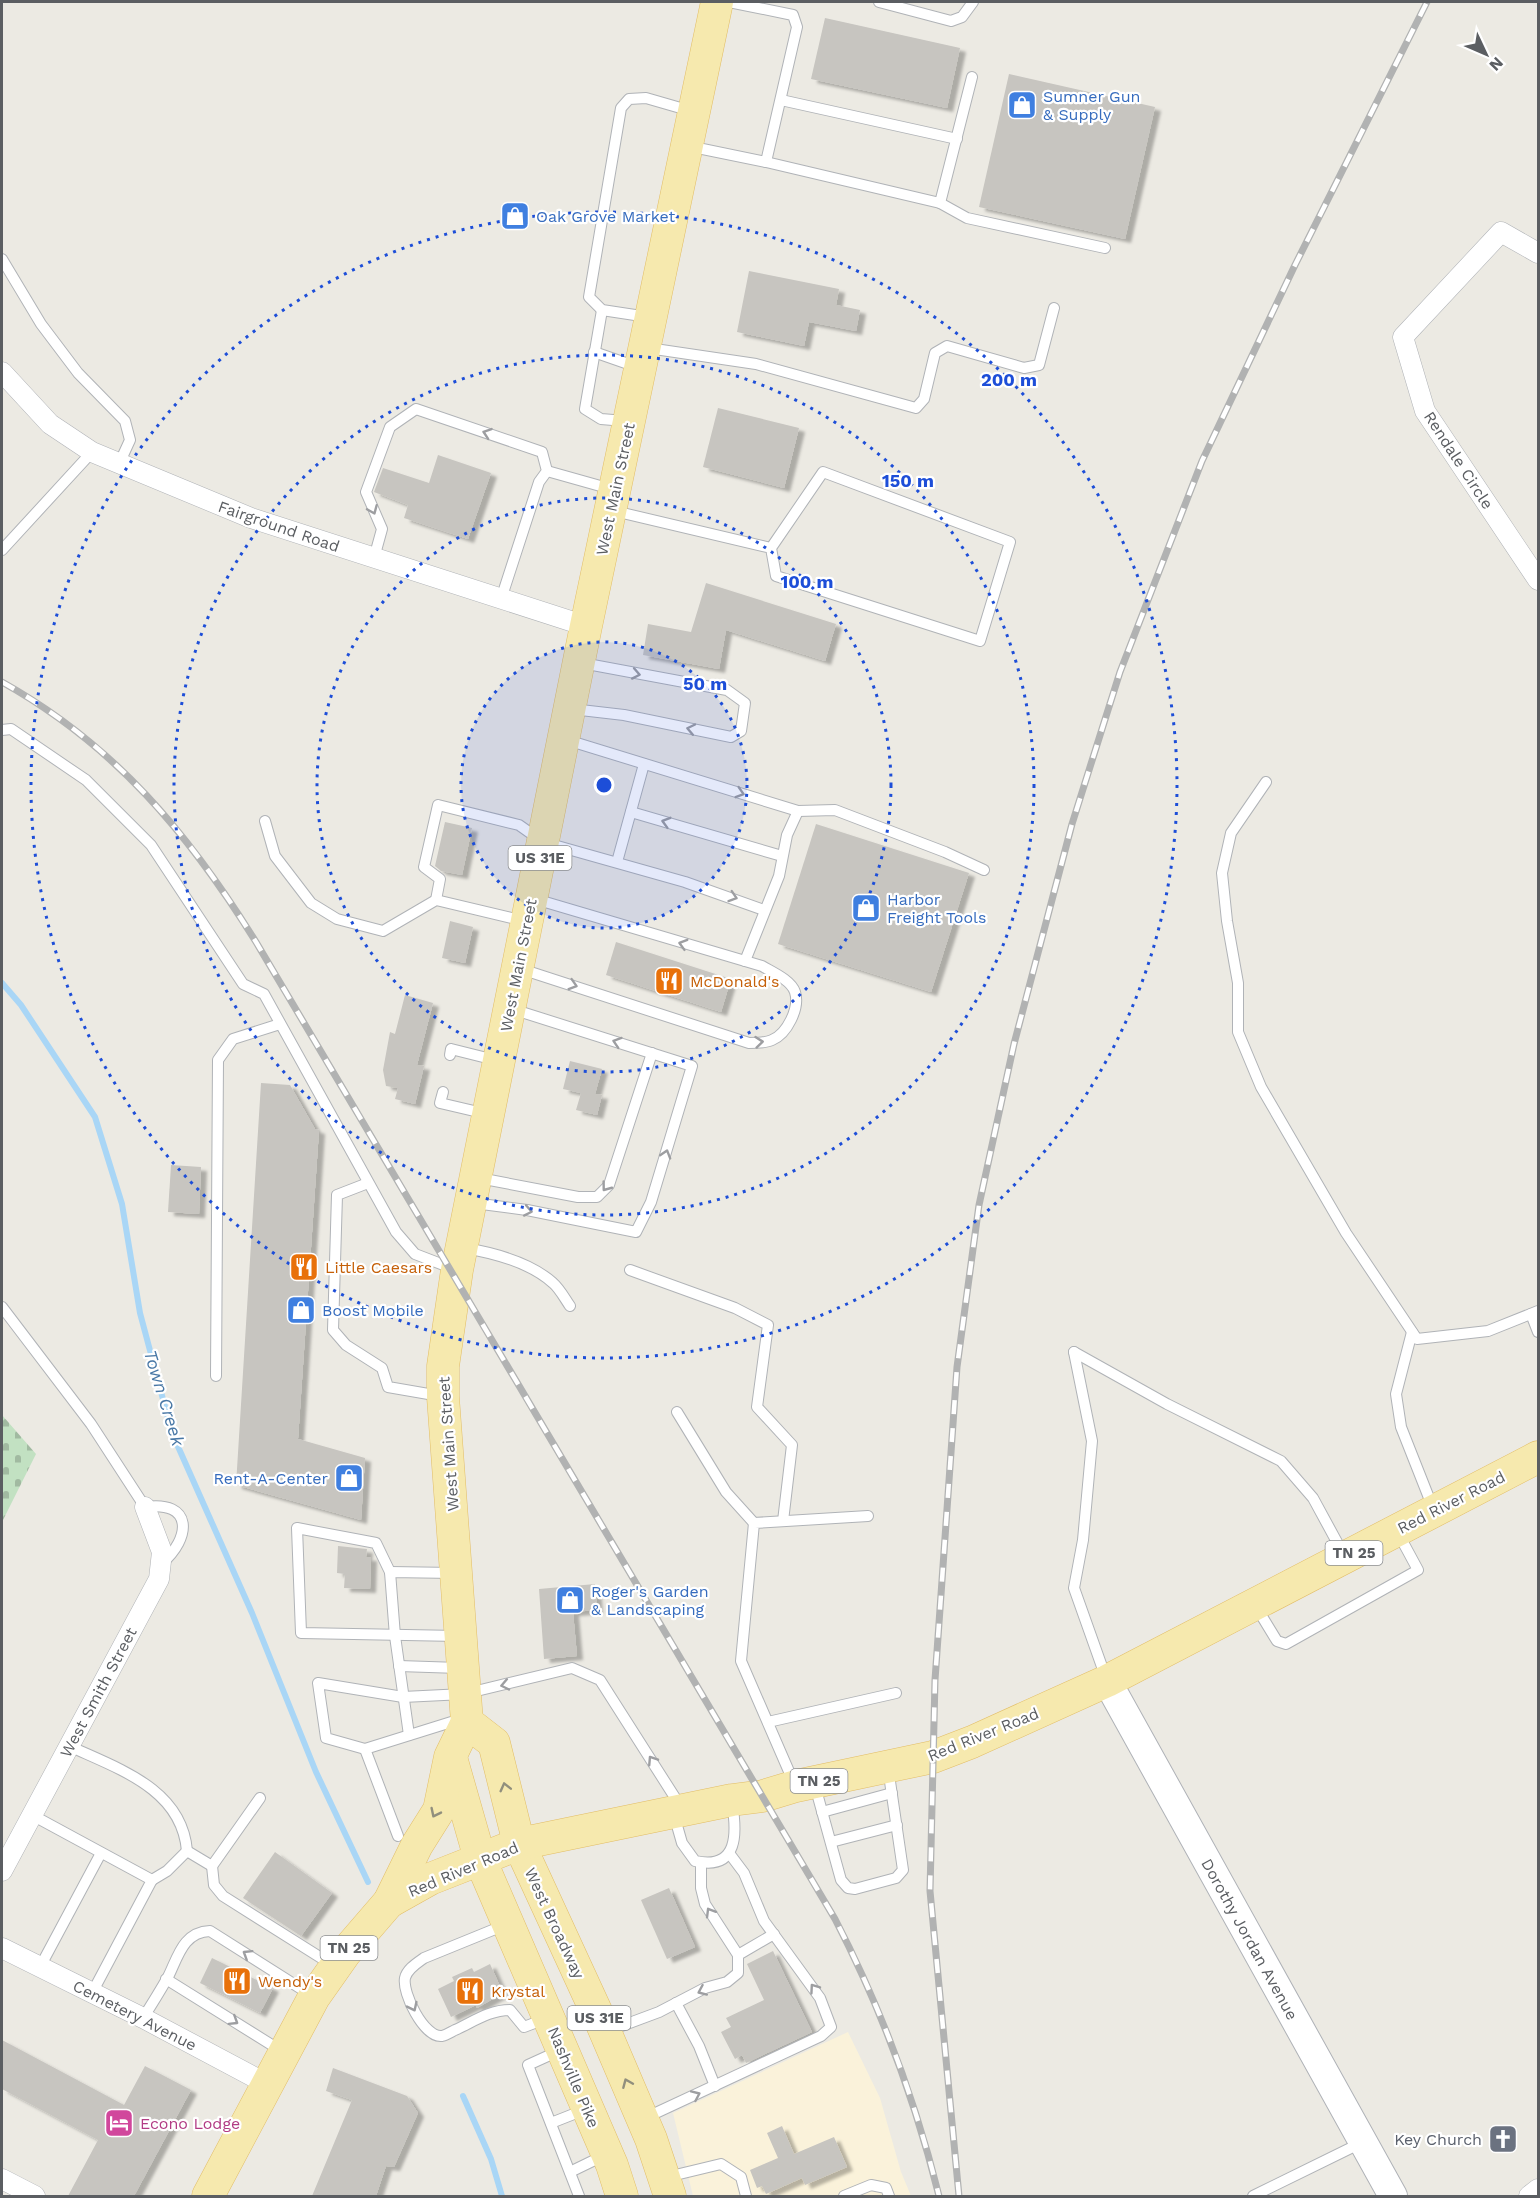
<svg xmlns="http://www.w3.org/2000/svg" width="1540" height="2198" viewBox="0 0 1540 2198" font-family="'Work Sans',sans-serif">
	<defs>
		<pattern id="cemetery-stones" width="16" height="16" patternUnits="userSpaceOnUse" patternTransform="scale(1.5)"><rect width="16" height="16" fill="#c2e1c2"/><path d="M2 7V4a2 2 0 0 1 4 0v3zM10 15v-3a2 2 0 0 1 4 0v3z" fill="#a1baa1"/></pattern>
		<filter id="shadow"><feDropShadow dx="6" dy="4" stdDeviation="1.5" flood-color="#0004"/></filter>
	</defs>
	<rect width="100%" height="100%" fill="#eceae3"/>
	<path fill="#faf2da" d="M848,2032L880,2098L901,2172L911,2196H693L673,2113Z"/>
	<path fill="url(#cemetery-stones)" d="M2,1415L36,1454L2,1522Z"/>
	<g fill="none" stroke-linecap="round" stroke-linejoin="round">
		<g stroke="#a9d6f6" stroke-width="6">
			<path d="M2,983L21,1005L95,1117L122,1204L140,1313L172,1433L252,1613L316,1772L368,1882"/>
			<path d="M463,2096L491,2159L502,2196"/>
		</g>
	</g>
	<g fill="#c7c5c0" filter="url(#shadow)">
		<path d="M825,18L960,48L947,108L811,79Z"/>
		<path d="M1009,74L1155,107L1125,239L979,207Z"/>
		<path d="M749,271L839,289L836,305L860,310L856,331L809,322L804,346L737,332Z"/>
		<path d="M718,408L799,428L784,488L703,467Z"/>
		<path d="M438,455L491,473L468,539L404,518L408,505L374,492L383,468L429,483Z"/>
		<path d="M706,583L836,624L825,661L726,630L719,669L643,655L648,624L691,632Z"/>
		<path d="M445,822L472,828L462,875L441,871L435,866Z"/>
		<path d="M816,824L969,873L931,992L778,944Z"/>
		<path d="M450,921L473,927L465,963L442,958Z"/>
		<path d="M616,942L731,979L721,1012L606,975Z"/>
		<path d="M405,995L433,1003L417,1065L424,1066L415,1104L395,1099L398,1088L386,1086L383,1070L390,1032L395,1034Z"/>
		<path d="M570,1061L602,1069L595,1094L602,1095L597,1115L576,1110L581,1093L563,1089Z"/>
		<path d="M261,1083L290,1085L315,1129L319,1130L298,1439L365,1458L361,1520L236,1485Z"/>
		<path d="M171,1165L201,1167L199,1214L168,1212Z"/>
		<path d="M338,1546L367,1549L366,1557H371L370,1589L344,1588L345,1574L337,1573Z"/>
		<path d="M595,1584L597,1610L573,1612L577,1656L544,1659L539,1589Z"/>
		<path d="M275,1852L332,1893L301,1936L243,1898Z"/>
		<path d="M669,1888L695,1947L667,1959L641,1900Z"/>
		<path d="M773,1951L812,2032L746,2063L742,2055L735,2059L721,2032L731,2027L726,2018L764,2000L747,1964Z"/>
		<path d="M212,1958L273,1988L260,2013L200,1983Z"/>
		<path d="M490,1964L503,1993L477,2008L476,2005L451,2017L438,1989L454,1981L452,1977L472,1968L474,1972Z"/>
		<path d="M2,2040L124,2105L145,2066L191,2090L134,2196H68L98,2140L2,2089Z"/>
		<path d="M333,2068L407,2096L418,2113L394,2167L386,2166L376,2196H312L352,2100L326,2091Z"/>
		<path d="M782,2126L794,2154L834,2137L847,2167L805,2185L802,2178L766,2194L762,2186L757,2188L750,2170L778,2158L767,2133Z"/>
	</g>
	<g fill="none" stroke-linecap="round" stroke-linejoin="round">
		<g stroke="#b0b3b7" stroke-width="12">
			<g id="lane">
				<path d="M879,2L951,21L962,17L973,2"/>
				<path d="M781,100L957,139"/>
				<path d="M688,146L766,162L797,27L793,15L729,2"/>
				<path d="M766,162L940,203L972,77"/>
				<path d="M940,203L967,218L1105,248"/>
				<path d="M2,259L41,324L78,373L125,421L130,440L119,464"/>
				<path d="M602,310L585,409L601,419L625,421"/>
				<path d="M648,317L602,310L589,297L621,108L629,99L646,98L691,111"/>
				<path d="M648,348L756,364L916,408L924,399L935,353L947,346L1024,368L1039,365L1054,308"/>
				<path d="M594,352L637,367"/>
				<path d="M547,471L611,489"/>
				<path d="M614,511L771,548L823,472L1010,542L980,641L776,576L771,548"/>
				<path d="M2,550L92,452"/>
				<path d="M374,558L382,529L366,492L390,427L416,409L542,452L547,471L539,482L501,599"/>
				<path d="M572,709L624,715L731,737L741,731L745,703L727,690L582,663"/>
				<path d="M2,730L11,729L86,780L151,845L243,984L264,994L396,1232L415,1254L454,1269"/>
				<path d="M567,740L798,811L835,810L945,852L984,870"/>
				<path d="M1266,782L1231,833L1222,873L1227,921L1238,983V1032L1261,1087L1346,1233L1417,1339L1488,1331L1538,1311"/>
				<path d="M631,812L782,856"/>
				<path d="M265,821L275,856L311,903L337,919L383,931L436,900L524,921"/>
				<path d="M617,862L644,764"/>
				<path d="M436,900L440,879L424,867L438,805L519,825L543,842L685,882L764,910"/>
				<path d="M745,961L779,876L787,835L798,811"/>
				<path d="M521,969L749,1043C756,1043 766,1043 772,1040C787,1034 800,1008 795,992C791,980 772,972 762,966L535,899"/>
				<path d="M450,1055L451,1049L495,1060"/>
				<path d="M443,1092L440,1103L487,1114"/>
				<path d="M479,1178L578,1197H597L609,1185L652,1053"/>
				<path d="M368,1183L337,1195L333,1330L346,1345L382,1368L388,1387L440,1396"/>
				<path d="M474,1203L527,1210L636,1232L651,1202L692,1066L512,1009"/>
				<path d="M465,1248C494,1253 530,1262 553,1283C560,1289 565,1299 570,1306"/>
				<path d="M630,1270L735,1308L768,1325L757,1407L792,1445L783,1521"/>
				<path d="M2,1307L91,1424L145,1507C193,1500 192,1538 161,1564"/>
				<path d="M1531,1314L1538,1332"/>
				<path d="M1412,1332L1396,1394L1401,1427L1433,1508"/>
				<path d="M1074,1352L1167,1404L1281,1461L1313,1498L1344,1555"/>
				<path d="M1074,1352L1092,1441L1083,1540L1074,1588L1106,1678"/>
				<path d="M216,1376L218,1060L233,1039L280,1024"/>
				<path d="M677,1412L726,1492L754,1523"/>
				<path d="M390,1572L376,1543L297,1528L301,1633L458,1636"/>
				<path d="M1255,1605L1277,1641L1286,1644L1418,1570L1398,1533"/>
				<path d="M399,1666L459,1668"/>
				<path d="M768,1722L896,1693"/>
				<path d="M409,1735L395,1636L390,1572L454,1573"/>
				<path d="M69,1746C119,1769 182,1789 187,1851"/>
				<path d="M365,1749L326,1738L318,1683L403,1697L464,1694L572,1668L600,1680L681,1807"/>
				<path d="M794,1783L741,1661L754,1523L868,1516"/>
				<path d="M815,1786L841,1880L848,1888L855,1889L896,1878L903,1870L888,1768"/>
				<path d="M822,1812L892,1793"/>
				<path d="M32,1815L152,1880L92,1993"/>
				<path d="M674,1815L682,1843L695,1861C739,1871 737,1832 732,1803"/>
				<path d="M398,1836L365,1749L461,1719"/>
				<path d="M831,1842L897,1825"/>
				<path d="M212,1866L214,1885L223,1896L334,1966"/>
				<path d="M152,1880L167,1871L187,1851L212,1866L260,1798"/>
				<path d="M505,1925L424,1958C417,1963 407,1969 405,1978C402,1993 424,2038 442,2036C446,2035 451,2032 455,2030C473,2022 489,2010 510,2010L524,2027L545,2019"/>
				<path d="M738,1955L774,1934"/>
				<path d="M40,1967L101,1853"/>
				<path d="M166,1979L283,2052"/>
				<path d="M676,2003L699,2046L715,2086"/>
				<path d="M143,2018C152,2004 160,1991 168,1977C178,1957 183,1932 210,1931L311,1995"/>
				<path d="M608,2031L659,2012L705,1988L727,1982L738,1973V1955L705,1904L701,1888V1863"/>
				<path d="M561,2050L528,2065L579,2196"/>
				<path d="M645,2118L821,2036L831,2027L820,1998L764,1921L744,1873L729,1853"/>
				<path d="M551,2123L584,2110"/>
				<path d="M570,2172L605,2155"/>
				<path d="M667,2177L721,2164L741,2177L746,2196"/>
				<path d="M844,2196L871,2185L886,2188L889,2196"/>
				<path d="M1253,2196L1363,2142"/>
			</g>
		</g>
		<g stroke="#b0b3b7" stroke-width="21">
			<g id="street">
				<path d="M1538,253L1501,232L1403,337L1425,411L1538,580"/>
				<path d="M2,372L50,424L92,452L251,518L586,626"/>
				<path d="M2,1871L159,1579L162,1552L145,1507"/>
				<path d="M2,1948L143,2018L267,2084"/>
				<path d="M2,2179L35,2196"/>
				<path d="M1529,2196L1538,2189"/>
			</g>
		</g>
		<g stroke="#afb2b7" stroke-width="30">
			<path id="secondary" d="M1107,1681L1393,2196"/>
		</g>
		<g stroke="#e2bd66" stroke-width="33">
			<g id="primary">
				<path d="M467,1722L494,1743L519,1844L601,2022L651,2139L670,2196"/>
				<path d="M452,1761L480,1859L612,2165L622,2196"/>
				<path d="M389,1902L430,1879L519,1844L732,1800L763,1796L796,1786L933,1757L972,1742L1107,1681L1538,1457"/>
				<path d="M208,2196L314,1997L345,1953L389,1902L417,1845L439,1810L450,1757L467,1722L443,1397V1366L457,1270L586,626L717,2"/>
			</g>
		</g>
		<use href="#lane" stroke="#fff" stroke-width="10"/>
		<use href="#street" stroke="#fff" stroke-width="20"/>
		<use href="#secondary" stroke="#fff" stroke-width="28"/>
		<use href="#primary" stroke="#f6e9ae" stroke-width="32"/>
		<g stroke="#b1b2b2" stroke-width="7">
			<g id="rail">
				<path d="M2,682C115,745 189,834 256,942L835,1919C881,2008 915,2099 939,2196"/>
				<path d="M959,2196L930,1891L935,1680L957,1367L979,1205L1014,1044L1072,824L1120,672L1202,461L1295,265L1427,2"/>
			</g>
		</g>
		<use href="#rail" stroke="#fff" stroke-width="4.5" stroke-dasharray="14" stroke-linecap="butt"/>
	</g>
	<defs><path id="oneway-chevron" d="M-2-3.5L2.5 0L-2 3.5" fill="none" stroke-width="1.6" stroke-linecap="round" stroke-linejoin="round" transform="scale(1.5)"/></defs>
	<g stroke="#9d9ea1">
		<use href="#oneway-chevron" transform="translate(487 433) rotate(-161)"/>
		<use href="#oneway-chevron" transform="translate(373 510) rotate(67)"/>
		<use href="#oneway-chevron" transform="translate(636 674) rotate(11)"/>
		<use href="#oneway-chevron" transform="translate(691 729) rotate(-168)"/>
		<use href="#oneway-chevron" transform="translate(740 793) rotate(17)"/>
		<use href="#oneway-chevron" transform="translate(666 822) rotate(-164)"/>
		<use href="#oneway-chevron" transform="translate(733 897) rotate(18)"/>
		<use href="#oneway-chevron" transform="translate(683 944) rotate(-164)"/>
		<use href="#oneway-chevron" transform="translate(573 985) rotate(17)"/>
		<use href="#oneway-chevron" transform="translate(617 1042) rotate(-162)"/>
		<use href="#oneway-chevron" transform="translate(759 1042) rotate(-6)"/>
		<use href="#oneway-chevron" transform="translate(666 1154) rotate(-73)"/>
		<use href="#oneway-chevron" transform="translate(606 1187) rotate(127)"/>
		<use href="#oneway-chevron" transform="translate(528 1211) rotate(11)"/>
		<use href="#oneway-chevron" transform="translate(505 1685) rotate(168)"/>
		<use href="#oneway-chevron" transform="translate(652 1760) rotate(-123)"/>
		<use href="#oneway-chevron" transform="translate(710 1912) rotate(-121)"/>
		<use href="#oneway-chevron" transform="translate(247 1954) rotate(-148)"/>
		<use href="#oneway-chevron" transform="translate(814 1988) rotate(-125)"/>
		<use href="#oneway-chevron" transform="translate(702 1991) rotate(156)"/>
		<use href="#oneway-chevron" transform="translate(413 2007) rotate(64)"/>
		<use href="#oneway-chevron" transform="translate(234 2021) rotate(32)"/>
		<use href="#oneway-chevron" transform="translate(696 2095) rotate(-24)"/>
	</g>
	<g stroke="#918f7d">
		<use href="#oneway-chevron" transform="translate(505 1787) rotate(-104)"/>
		<use href="#oneway-chevron" transform="translate(435 1813) rotate(116)"/>
		<use href="#oneway-chevron" transform="translate(627 2083) rotate(-113)"/>
	</g>
	<circle cx="604" cy="785" r="143" fill="#1d4ed8" fill-opacity=".12"/>
	<g fill="none" stroke="#1d4ed8" stroke-width="3" stroke-dasharray="3 6">
		<circle cx="604" cy="785" r="143"/>
		<circle cx="604" cy="785" r="287"/>
		<circle cx="604" cy="785" r="430"/>
		<circle cx="604" cy="785" r="573"/>
	</g>
	<defs>
		<g id="shop-square" transform="scale(1.5)"><rect x="-9" y="-9" width="18" height="18" rx="4" fill="#3f7fe0" stroke="#fff"/><path d="M-5-2.5h2.3a2.7 3.5 0 0 1 5.4 0H5L5.5 6h-11ZM-1.5-2.5h3a1.5 2.3 0 0 0-3 0Z" fill="#fff"/></g>
		<g id="restaurant-square" transform="scale(1.5)"><rect x="-9" y="-9" width="18" height="18" rx="4" fill="#e8710a" stroke="#fff"/><path d="M-5-6h1v4h1v-4h1v4h1v-4h1v5L-1.5 .5V6h-2V.5L-5-1ZM5-6V6H3V1.5H1.5Q1.5-4 5-6Z" fill="#fff"/></g>
		<g id="hotel-square" transform="scale(1.5)"><rect x="-9" y="-9" width="18" height="18" rx="4" fill="#d1479c" stroke="#fff"/><path d="M-6-4.5h1.5V1H6V5H4.5V3h-9V5H-6ZM-4 0a1.8 1.8 0 1 1 3.6 0ZM.5 0V-2.5h3Q6-2.5 6 0Z" fill="#fff"/></g>
		<g id="church-square" transform="scale(1.5)"><rect x="-9" y="-9" width="18" height="18" rx="4" fill="#6b7280" stroke="#fff"/><path d="M-1.2-6h2.4v3.5h3.3v2.4h-3.3V6h-2.4V-.1h-3.3v-2.4h3.3Z" fill="#fff"/></g>
	</defs>
	<g fill-rule="evenodd">
		<use href="#shop-square" x="1022" y="105"/>
		<use href="#shop-square" x="515" y="216"/>
		<use href="#shop-square" x="866" y="908"/>
		<use href="#restaurant-square" x="669" y="981"/>
		<use href="#restaurant-square" x="304" y="1267"/>
		<use href="#shop-square" x="301" y="1310"/>
		<use href="#shop-square" x="349" y="1478"/>
		<use href="#shop-square" x="570" y="1600"/>
		<use href="#restaurant-square" x="237" y="1981"/>
		<use href="#restaurant-square" x="470" y="1991"/>
		<use href="#hotel-square" x="119" y="2123"/>
		<use href="#church-square" x="1503" y="2139"/>
	</g>
	<g text-anchor="middle" stroke-width="4.5" stroke-linejoin="round" paint-order="stroke">
		<g fill="#fff" stroke="#8c8e91" stroke-width="1.5">
			<rect x="508.5" y="846" width="63" height="24" rx="4.5"/>
			<rect x="1325.5" y="1541" width="57" height="24" rx="4.5"/>
			<rect x="790.5" y="1769" width="57" height="24" rx="4.5"/>
			<rect x="320.5" y="1936" width="57" height="24" rx="4.5"/>
			<rect x="567.5" y="2006" width="63" height="24" rx="4.5"/>
		</g>
		<g font-size="15" font-weight="bold" fill="#5b5e62">
			<text x="540" y="863">US 31E</text>
			<text x="1354" y="1558">TN 25</text>
			<text x="819" y="1786">TN 25</text>
			<text x="349" y="1953">TN 25</text>
			<text x="599" y="2023">US 31E</text>
		</g>
		<g font-size="16" fill="#366cbe" stroke="#fff" text-anchor="start">
			<text x="1043" y="102">Sumner Gun<tspan x="1043" dy="18">&amp; Supply</tspan></text>
			<text x="536" y="222">Oak Grove Market</text>
			<text x="887" y="905">Harbor<tspan x="887" dy="18">Freight Tools</tspan></text>
			<text x="322" y="1316">Boost Mobile</text>
			<text x="328" y="1484" text-anchor="end">Rent-A-Center</text>
			<text x="591" y="1597">Roger's Garden<tspan x="591" dy="18">&amp; Landscaping</tspan></text>
		</g>
		<g font-size="16" fill="#5b5e62" stroke="#fff">
			<text transform="translate(1459 460) rotate(57)" y="6">Rendale Circle</text>
			<text transform="translate(615 489) rotate(-78)" y="6">West Main Street</text>
			<text transform="translate(279 526) rotate(19)" y="6">Fairground Road</text>
			<text transform="translate(518 965) rotate(-79)" y="6">West Main Street</text>
			<text transform="translate(448 1444) rotate(-94)" y="6">West Main Street</text>
			<text transform="translate(1451 1502) rotate(-27)" y="6">Red River Road</text>
			<text transform="translate(98 1692) rotate(-62)" y="6">West Smith Street</text>
			<text transform="translate(983 1734) rotate(-22)" y="6">Red River Road</text>
			<text transform="translate(463 1869) rotate(-23)" y="6">Red River Road</text>
			<text transform="translate(555 1923) rotate(65)" y="6">West Broadway</text>
			<text transform="translate(1250 1939) rotate(61)" y="6">Dorothy Jordan Avenue</text>
			<text transform="translate(135 2015) rotate(27)" y="6">Cemetery Avenue</text>
			<text transform="translate(574 2077) rotate(67)" y="6">Nashville Pike</text>
		</g>
		<g font-size="16" fill="#c56008" stroke="#fff" text-anchor="start">
			<text x="690" y="987">McDonald's</text>
			<text x="325" y="1273">Little Caesars</text>
			<text x="258" y="1987">Wendy's</text>
			<text x="491" y="1997">Krystal</text>
		</g>
		<g font-size="16" fill="#b23c85" stroke="#fff" text-anchor="start">
			<text x="140" y="2129">Econo Lodge</text>
		</g>
		<g font-size="16" fill="#5b616d" stroke="#fff" text-anchor="end">
			<text x="1482" y="2145">Key Church</text>
		</g>
		<g font-size="18" font-style="italic" fill="#4978a6" stroke="#fff">
			<text transform="translate(164 1398) rotate(73)" y="6">Town Creek</text>
		</g>
	</g>
	<circle cx="604" cy="785" r="9" fill="#1d4ed8" stroke="#fff" stroke-width="3"/>
	<g font-size="18" text-anchor="middle" font-weight="bold" fill="#1d4ed8" stroke="#fff" stroke-width="4.5" stroke-linejoin="round" paint-order="stroke">
		<text x="1009" y="386">200 m</text>
		<text x="908" y="487">150 m</text>
		<text x="807" y="588">100 m</text>
		<text x="705" y="690">50 m</text>
	</g>
	<rect width="1540" height="2198" fill="none" stroke="#5b5e62" stroke-width="6"/>
	<g transform="translate(1486 54) rotate(134)" stroke="#ffffff" stroke-width="4.5" paint-order="stroke">
	<path d="M0-4.5L10 22L0 15L-10 22Z" fill="#5b5e62"/>
	<text y="-9" font-size="16" font-weight="bold" text-anchor="middle" fill="#5b5e62">N</text>
	</g>
</svg>
